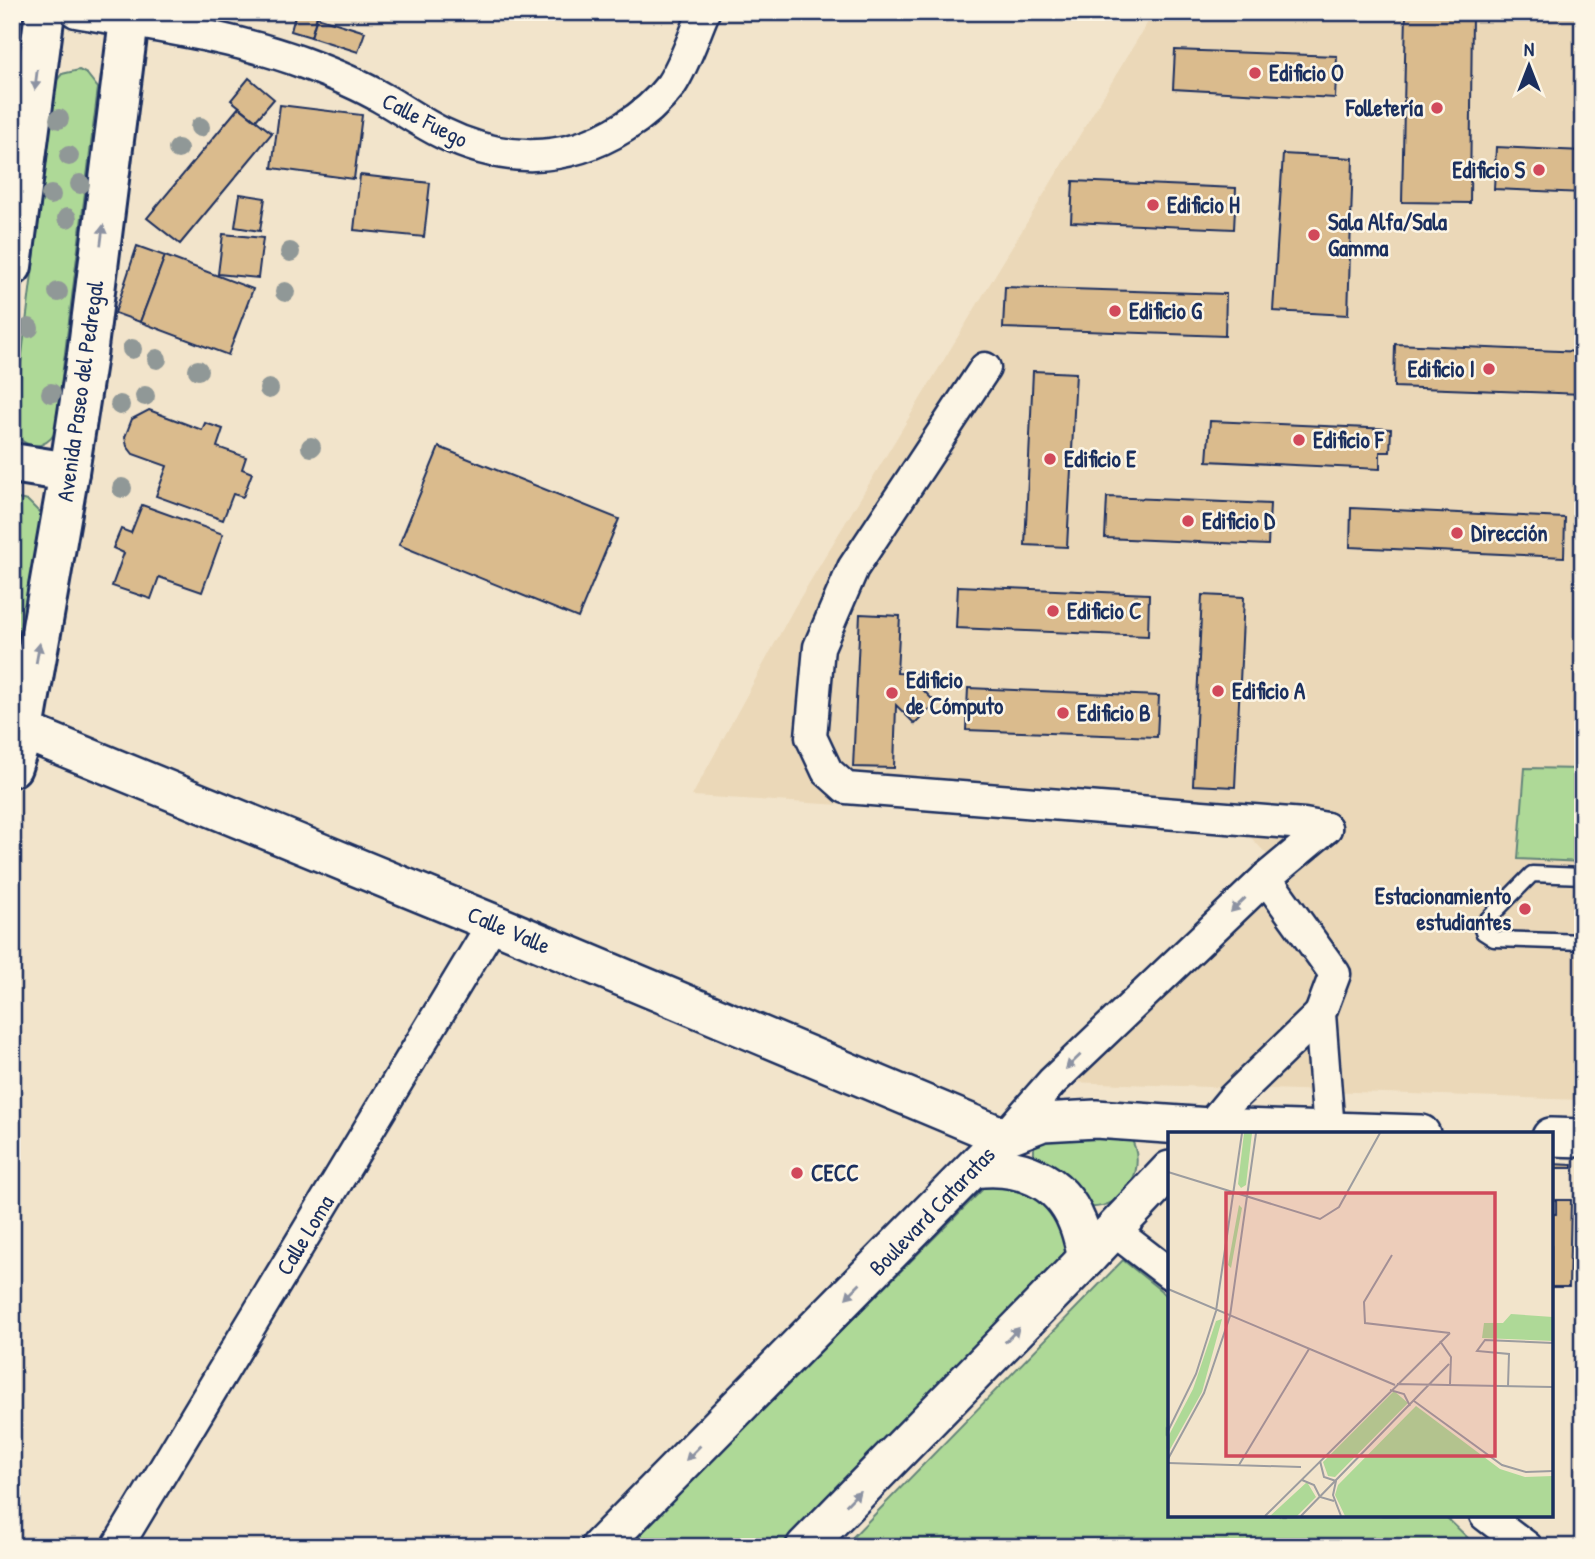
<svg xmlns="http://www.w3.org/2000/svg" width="1595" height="1559" viewBox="0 0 1595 1559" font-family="'Patrick Hand',sans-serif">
	<rect width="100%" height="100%" fill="#f2e4cb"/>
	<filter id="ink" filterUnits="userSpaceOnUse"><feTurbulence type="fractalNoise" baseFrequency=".0143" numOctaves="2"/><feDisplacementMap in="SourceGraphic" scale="14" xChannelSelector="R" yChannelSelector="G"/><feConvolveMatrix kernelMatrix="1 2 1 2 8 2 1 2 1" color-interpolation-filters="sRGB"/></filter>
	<g filter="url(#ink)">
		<path fill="#ebd8b8" d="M1154,12H1583V1100L1069,1082L1287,876L1243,829L692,796L794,608Z"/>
		<g fill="#aed997" stroke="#64847a" stroke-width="2">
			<path d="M79,70L87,74L98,88L55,433C42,453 20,447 13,427L56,81L62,74Z"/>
			<path d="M12,498L28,501L42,515L12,673Z"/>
			<path d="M1525,768L1583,769V862L1518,859Z"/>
			<path d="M1129,1135C1150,1167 1126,1211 1086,1207L1034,1159V1144L1039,1137Z"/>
			<path d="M997,1175L1032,1189L1078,1243L779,1547H624Z"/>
			<path d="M1123,1260L1170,1298V1515H1444L1468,1538L1481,1547H843Z"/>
		</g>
		<g fill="#dabb8d" stroke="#1b2f5e" stroke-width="2">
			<path d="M210,12H264L262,21Z"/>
			<path d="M296,12H318L311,37L291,31Z"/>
			<path d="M1406,12L1472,14L1470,203L1402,202Z"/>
			<path d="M317,17L365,32L358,52L311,37Z"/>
			<path d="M1175,50L1337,56L1335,98L1173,89Z"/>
			<path d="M249,78L274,99L256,120L231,100Z"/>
			<path d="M280,105L362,115L354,179L272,168Z"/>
			<path d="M239,107L272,133L180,244L147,218Z"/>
			<path d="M1496,147L1583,151V193L1494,189Z"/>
			<path d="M1283,154L1353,158L1348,315L1273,311Z"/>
			<path d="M360,175L430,183L424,237L354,230Z"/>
			<path d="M1073,181L1236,188L1234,229L1071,222Z"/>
			<path d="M240,194L265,198L260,231L235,227Z"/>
			<path d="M223,234L263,238L258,278L218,274Z"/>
			<path d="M137,246L165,256L140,322L115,313Z"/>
			<path d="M165,256L253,289L228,355L140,322Z"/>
			<path d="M1005,287L1226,294L1225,336L1003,328Z"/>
			<path d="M1395,344L1583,352V394L1394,387Z"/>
			<path d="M1033,371L1076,373L1067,547L1025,545Z"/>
			<path d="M149,410L202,430L205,423L223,429L217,447L246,457L242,469L252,473L243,497L233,494L223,520L156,496L167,466L133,454L127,446L125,437L132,419Z"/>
			<path d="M1210,421L1391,429L1390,452H1380V469L1207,461Z"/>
			<path d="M439,447L619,519L578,618L399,545Z"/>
			<path d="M1107,497L1270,504L1268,545L1105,538Z"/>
			<path d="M142,505L223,534L202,592L159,577L151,599L112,586L124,553L113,548L121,529L131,533Z"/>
			<path d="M1351,508L1565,518L1564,557L1350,547Z"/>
			<path d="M958,586L1149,594L1148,636L956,628Z"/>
			<path d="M1202,595L1244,597L1235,787L1193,785Z"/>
			<path d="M860,614L900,616L897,673L918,674L917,684L936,703L915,724L896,705L894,768L853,767Z"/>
			<path d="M968,688L1159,696L1157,737L966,730Z"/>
			<path d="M1551,1164L1572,1165V1168H1551Z"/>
			<path d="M1556,1200H1571L1569,1287H1551V1214H1556Z"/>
		</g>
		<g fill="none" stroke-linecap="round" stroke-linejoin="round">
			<g stroke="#1b2f5e" stroke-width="19">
				<path id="service" d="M1583,876L1532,874L1481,926L1483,932L1494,939L1583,942"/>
			</g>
			<g stroke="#1b2f5e" stroke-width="35">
				<g id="minor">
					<path d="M76,12C153,26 231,36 304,63C331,73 358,84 382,98C402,109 421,123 442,133C503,163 565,164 624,127C642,116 658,102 671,85C685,64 694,35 704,12"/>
					<path d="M985,368L853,568L819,647L811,737L827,771L846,788L1304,824L1326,828"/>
					<path d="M1266,878L1335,974L1320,1014L1329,1131"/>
					<path d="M1209,1127L1233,1098L1320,1014"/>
					<path d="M1004,1137L1052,1082L1266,878L1326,828"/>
					<path d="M1113,1230L1170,1274"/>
					<path d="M1485,1515L1527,1547"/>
					<path d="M117,1547L493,923"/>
				</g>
			</g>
			<g stroke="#1b2f5e" stroke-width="42">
				<g id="tertiary">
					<path d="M12,726L493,923L1004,1137"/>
					<path d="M1551,1137L1583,1138"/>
					<path d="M974,1169C1018,1163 1060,1179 1077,1222C1082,1233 1084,1246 1087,1258"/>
					<path d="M600,1547L1004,1137L1043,1122L1096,1119L1209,1127L1421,1134"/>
					<path d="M805,1547L1087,1258L1170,1170"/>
				</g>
			</g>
			<g stroke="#1b2f5e" stroke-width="44">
				<g id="secondary">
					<path d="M12,266L45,12"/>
					<path d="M12,463L69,472"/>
					<path d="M12,767L24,730L69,472L87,355L130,12"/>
				</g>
			</g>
			<use href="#service" stroke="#fcf5e5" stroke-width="14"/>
			<use href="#minor" stroke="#fcf5e5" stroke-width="30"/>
			<use href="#tertiary" stroke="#fcf5e5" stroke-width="37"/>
			<use href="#secondary" stroke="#fcf5e5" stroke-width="38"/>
		</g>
		<g fill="#909897">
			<circle cx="59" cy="119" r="10"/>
			<circle cx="200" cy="127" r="10"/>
			<circle cx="178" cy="149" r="10"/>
			<circle cx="69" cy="156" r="10"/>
			<circle cx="80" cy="184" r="10"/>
			<circle cx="51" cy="195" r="10"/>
			<circle cx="67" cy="218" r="10"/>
			<circle cx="290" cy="252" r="10"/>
			<circle cx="58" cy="292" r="10"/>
			<circle cx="285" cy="292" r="10"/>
			<circle cx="29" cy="328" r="10"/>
			<circle cx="132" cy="349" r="10"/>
			<circle cx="157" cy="359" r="10"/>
			<circle cx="198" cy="370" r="10"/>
			<circle cx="269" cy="389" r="10"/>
			<circle cx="51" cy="393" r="10"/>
			<circle cx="145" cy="396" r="10"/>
			<circle cx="120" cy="405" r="10"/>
			<circle cx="311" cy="447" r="10"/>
			<circle cx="122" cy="488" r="10"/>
		</g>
		<defs><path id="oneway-solid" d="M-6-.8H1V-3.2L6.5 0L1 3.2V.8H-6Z" transform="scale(1.75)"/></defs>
		<g fill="#8c92a2">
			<use href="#oneway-solid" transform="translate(36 80) rotate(97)"/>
			<use href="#oneway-solid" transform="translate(102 235) rotate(-83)"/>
			<use href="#oneway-solid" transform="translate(38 653) rotate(-80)"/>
			<use href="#oneway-solid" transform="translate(1238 905) rotate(136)"/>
			<use href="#oneway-solid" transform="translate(1073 1062) rotate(136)"/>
			<use href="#oneway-solid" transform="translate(853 1291) rotate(135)"/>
			<use href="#oneway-solid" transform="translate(1012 1335) rotate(-46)"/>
			<use href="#oneway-solid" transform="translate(693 1453) rotate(135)"/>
			<use href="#oneway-solid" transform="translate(853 1498) rotate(-46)"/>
		</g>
	</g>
	<g fill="#d1495b" stroke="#fcf5e5" stroke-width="2.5">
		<circle cx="1255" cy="73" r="7"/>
		<circle cx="1437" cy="108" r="7"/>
		<circle cx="1539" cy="170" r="7"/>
		<circle cx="1153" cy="205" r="7"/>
		<circle cx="1314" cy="235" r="7"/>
		<circle cx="1115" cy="311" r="7"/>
		<circle cx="1489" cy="369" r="7"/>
		<circle cx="1299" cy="440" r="7"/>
		<circle cx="1050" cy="459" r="7"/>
		<circle cx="1188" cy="521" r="7"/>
		<circle cx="1457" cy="533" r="7"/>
		<circle cx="1053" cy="611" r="7"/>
		<circle cx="1218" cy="691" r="7"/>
		<circle cx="892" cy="693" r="7"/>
		<circle cx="1063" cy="713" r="7"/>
		<circle cx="1525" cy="909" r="7"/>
		<circle cx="797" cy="1173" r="7"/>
	</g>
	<g text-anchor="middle" stroke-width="5" stroke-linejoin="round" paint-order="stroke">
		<g font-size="23" font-weight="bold" fill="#1b2f5e" stroke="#fcf5e5" text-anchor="start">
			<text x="1269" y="81">Edificio O</text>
			<text x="1423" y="116" text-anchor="end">Folletería</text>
			<text x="1525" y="178" text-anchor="end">Edificio S</text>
			<text x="1167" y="213">Edificio H</text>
			<text x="1328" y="230">Sala Alfa/Sala<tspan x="1328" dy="26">Gamma</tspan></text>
			<text x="1129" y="319">Edificio G</text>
			<text x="1475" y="377" text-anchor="end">Edificio I</text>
			<text x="1313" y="448">Edificio F</text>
			<text x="1064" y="467">Edificio E</text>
			<text x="1202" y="529">Edificio D</text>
			<text x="1471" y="541">Dirección</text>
			<text x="1067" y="619">Edificio C</text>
			<text x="906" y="688">Edificio<tspan x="906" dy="26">de Cómputo</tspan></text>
			<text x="1232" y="699">Edificio A</text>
			<text x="1077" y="721">Edificio B</text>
			<text x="1511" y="904" text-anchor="end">Estacionamiento<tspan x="1511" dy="26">estudiantes</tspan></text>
			<text x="811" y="1181">CECC</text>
		</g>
		<g font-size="23" fill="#1b2f5e" stroke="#fcf5e5">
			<text transform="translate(425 120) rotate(27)" y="8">Calle Fuego</text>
			<text transform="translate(80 391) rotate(-82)" y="8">Avenida Paseo del Pedregal</text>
			<text transform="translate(509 930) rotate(23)" y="8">Calle Valle</text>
			<text transform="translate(932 1211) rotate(-46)" y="8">Boulevard Cataratas</text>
			<text transform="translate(305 1235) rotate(-59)" y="8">Calle Loma</text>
		</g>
	</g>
	<g transform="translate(1168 1132)">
		<rect width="385" height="385" fill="#f2e4cb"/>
		<path d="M76,1H84L78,53L73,56L70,52ZM71,73L74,76L63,136L60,133ZM343,182L385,185V209L314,206L316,191H335ZM54,187L34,260L0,321V305L25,257L48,189ZM226,259L240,271L167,345L160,344L155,330ZM248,274L332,337L357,345L385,344V384H177L167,363L170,353ZM139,350L148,365L129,384H102Z" fill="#aed997"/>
		<path fill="none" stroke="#9c9c9f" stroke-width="2" d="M0,40L152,87L171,75L212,1M224,123L196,170L197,191L282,201M0,157L227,253M272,209L283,225L282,252M229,252L385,255M340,254L341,222L309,219L317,208L385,211M222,258L236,262L242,274M246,269L334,333L358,340L385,339M0,299L28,242L48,179L74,1M0,327L36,261L62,184L88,1M152,329L156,345L168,349L165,363L173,384M0,331L133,335M71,333L141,217M134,348L146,353L152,365L166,369M97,384L282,201M133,384L281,232"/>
		<path fill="#d1495b" fill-opacity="0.15" stroke="#d1495b" stroke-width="3.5" d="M58,61H327V324H58Z"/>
		<rect width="385" height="385" fill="none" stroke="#1b2f5e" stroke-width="3.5"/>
	</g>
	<rect width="1595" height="1559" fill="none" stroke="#fcf5e5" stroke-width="42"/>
	<rect x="21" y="21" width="1553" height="1517" fill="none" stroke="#1b2f5e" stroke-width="2.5" filter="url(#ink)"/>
	<g transform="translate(1529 66)" stroke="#fcf5e5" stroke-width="5" paint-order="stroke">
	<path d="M0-5L12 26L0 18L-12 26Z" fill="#1b2f5e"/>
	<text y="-10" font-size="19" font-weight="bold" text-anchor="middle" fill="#1b2f5e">N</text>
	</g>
</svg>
